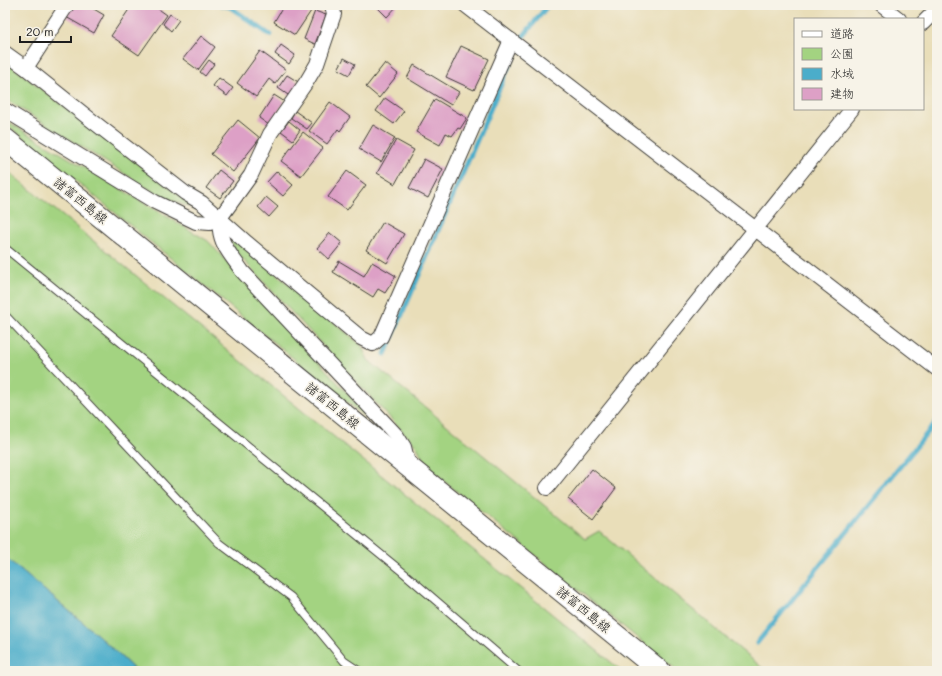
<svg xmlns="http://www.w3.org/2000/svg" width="942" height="676" viewBox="0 0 942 676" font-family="Mali,'Klee One',sans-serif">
	<rect width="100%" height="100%" fill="#f7f3e8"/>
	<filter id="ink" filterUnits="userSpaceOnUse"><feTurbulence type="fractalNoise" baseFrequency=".025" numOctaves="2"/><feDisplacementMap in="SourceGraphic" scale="8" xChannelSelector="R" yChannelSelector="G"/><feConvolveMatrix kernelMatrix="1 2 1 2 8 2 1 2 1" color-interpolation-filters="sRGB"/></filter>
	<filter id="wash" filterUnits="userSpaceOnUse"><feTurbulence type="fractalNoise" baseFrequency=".012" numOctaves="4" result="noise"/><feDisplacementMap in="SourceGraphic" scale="16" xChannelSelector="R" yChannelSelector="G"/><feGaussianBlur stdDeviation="0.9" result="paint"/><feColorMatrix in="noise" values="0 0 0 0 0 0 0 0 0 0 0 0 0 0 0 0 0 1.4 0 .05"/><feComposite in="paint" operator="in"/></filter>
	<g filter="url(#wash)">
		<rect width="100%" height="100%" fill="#e9deb9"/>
		<g fill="#a3d381" stroke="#60784e">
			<path d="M5,61L197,209L162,197L5,99Z"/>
			<path d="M5,120L208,241L380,429L5,123Z"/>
			<path d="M5,169L622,671H136L99,636L5,557Z"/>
			<path d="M227,233L361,345L368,360L585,539L599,531L766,671H678L428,468L417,447L236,252Z"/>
		</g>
		<path fill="#4badca" stroke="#346473" d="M5,557L99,636L136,671H5Z"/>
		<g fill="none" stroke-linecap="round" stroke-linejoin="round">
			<g stroke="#4badca" stroke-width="5">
				<path d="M222,5L230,7L270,35"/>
				<path d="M522,38L548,5"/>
				<path d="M385,354L514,54"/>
				<path d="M757,643L937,421"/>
			</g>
		</g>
		<g id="blocks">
			<g fill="#dda0c6">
				<path d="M73,5H87L104,15L94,33L66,17Z"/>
				<path d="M132,5H153L167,15L139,55L111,36Z"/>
				<path d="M284,5H315L295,35L274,22Z"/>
				<path d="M375,5H398L387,17Z"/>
				<path d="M315,11L326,15L315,44L304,39Z"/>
				<path d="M170,14L179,20L171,31L163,24Z"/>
				<path d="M201,36L215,47L198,70L183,59Z"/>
				<path d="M281,45L295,55L289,64L275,54Z"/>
				<path d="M461,46L489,59L474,90L446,77Z"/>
				<path d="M260,51L286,70L275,84L269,79L256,97L237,83Z"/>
				<path d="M344,58L355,64L349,75L338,69Z"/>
				<path d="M209,60L214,64L205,76L200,72Z"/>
				<path d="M385,63L398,74L379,98L366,87Z"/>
				<path d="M414,65L459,92L451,105L407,78Z"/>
				<path d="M287,75L300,83L291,97L278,88Z"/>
				<path d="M219,78L233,88L227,96L213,86Z"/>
				<path d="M274,95L285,102L269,125L259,118Z"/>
				<path d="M385,98L404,111L394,124L376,111Z"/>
				<path d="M435,99L467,118L460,129L458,128L452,136L446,133L440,145L416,132Z"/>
				<path d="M330,102L350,117L340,131L338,129L327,144L309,131Z"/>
				<path d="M295,111L312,123L307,129L291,118Z"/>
				<path d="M238,120L260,138L233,172L211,154Z"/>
				<path d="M289,121L300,130L293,140L281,131Z"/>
				<path d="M373,125L395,138L381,162L359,149Z"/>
				<path d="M303,132L323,148L301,176L281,161Z"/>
				<path d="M396,140L414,150L395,184L377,173Z"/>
				<path d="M424,159L443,169L428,198L409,188Z"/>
				<path d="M219,170L233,181L220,198L206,188Z"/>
				<path d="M277,171L293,185L283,196L267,182Z"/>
				<path d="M347,171L366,185L347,210L328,197Z"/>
				<path d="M266,197L278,207L269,217L258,207Z"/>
				<path d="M383,222L404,234L387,263L366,250Z"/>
				<path d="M330,233L342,243L329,259L317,248Z"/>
				<path d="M339,261L364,276L372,262L396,276L385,293L378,289L373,297L333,272Z"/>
				<path d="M592,469L616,488L593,519L568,499Z"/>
			</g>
		</g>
	</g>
	<g filter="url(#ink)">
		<use href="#blocks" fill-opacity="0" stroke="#3b3934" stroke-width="1"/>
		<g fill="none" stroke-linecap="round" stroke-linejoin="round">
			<g stroke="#3b3934" stroke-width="9">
				<g id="lane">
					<path d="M5,248L405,574L518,671"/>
					<path d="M5,315L219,543L291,597L344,661L359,671"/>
				</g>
			</g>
			<g stroke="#3b3934" stroke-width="16">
				<g id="street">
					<path d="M465,5L937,369"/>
					<path d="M881,5L899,19"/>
					<path d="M923,23L937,9"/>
					<path d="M5,53L26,68L86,116L185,193L202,203L247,243L361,338L373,344L381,337L511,40"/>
					<path d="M26,68L67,5"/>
					<path d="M5,110L155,202L196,222L210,223L220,218L251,175L270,134L307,81L317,64L334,14L332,5"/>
					<path d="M220,218C217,242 230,253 242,271L397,436L404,447L409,467"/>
					<path d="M547,488L852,109"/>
				</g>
			</g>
			<g stroke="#3b3934" stroke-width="23">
				<path id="primary" d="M5,139L660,671"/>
			</g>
			<use href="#lane" stroke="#fff" stroke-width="7"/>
			<use href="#street" stroke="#fff" stroke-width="14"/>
			<use href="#primary" stroke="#fff" stroke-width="21"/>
		</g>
	</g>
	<g text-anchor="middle" stroke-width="3.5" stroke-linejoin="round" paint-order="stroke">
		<g font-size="13" fill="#1c1c1c" stroke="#f7f3e8">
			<text transform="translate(81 200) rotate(39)" y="5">諸富西島線</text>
			<text transform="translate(333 405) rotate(39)" y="5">諸富西島線</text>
			<text transform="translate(584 609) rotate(39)" y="5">諸富西島線</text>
		</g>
	</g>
	<rect width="942" height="676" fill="none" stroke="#f7f3e8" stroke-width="20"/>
	<rect x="794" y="18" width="130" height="92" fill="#f7f3e8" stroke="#9f9d96"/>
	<rect x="802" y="31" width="20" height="6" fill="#ffffff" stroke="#9f9d96"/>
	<text x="830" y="38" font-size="12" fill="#1c1c1c">道路</text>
	<rect x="802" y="48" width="20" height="12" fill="#a3d381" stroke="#9f9d96"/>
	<text x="830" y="58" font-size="12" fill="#1c1c1c">公園</text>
	<rect x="802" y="68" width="20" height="12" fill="#4badca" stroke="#9f9d96"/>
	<text x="830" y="78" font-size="12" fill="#1c1c1c">水域</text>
	<rect x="802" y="88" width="20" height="12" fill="#dda0c6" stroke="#9f9d96"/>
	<text x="830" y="98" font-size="12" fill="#1c1c1c">建物</text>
	<path d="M20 36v6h51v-6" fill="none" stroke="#1c1c1c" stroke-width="2"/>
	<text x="26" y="36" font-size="12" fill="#1c1c1c" stroke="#f7f3e8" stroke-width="3" paint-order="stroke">20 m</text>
</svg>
